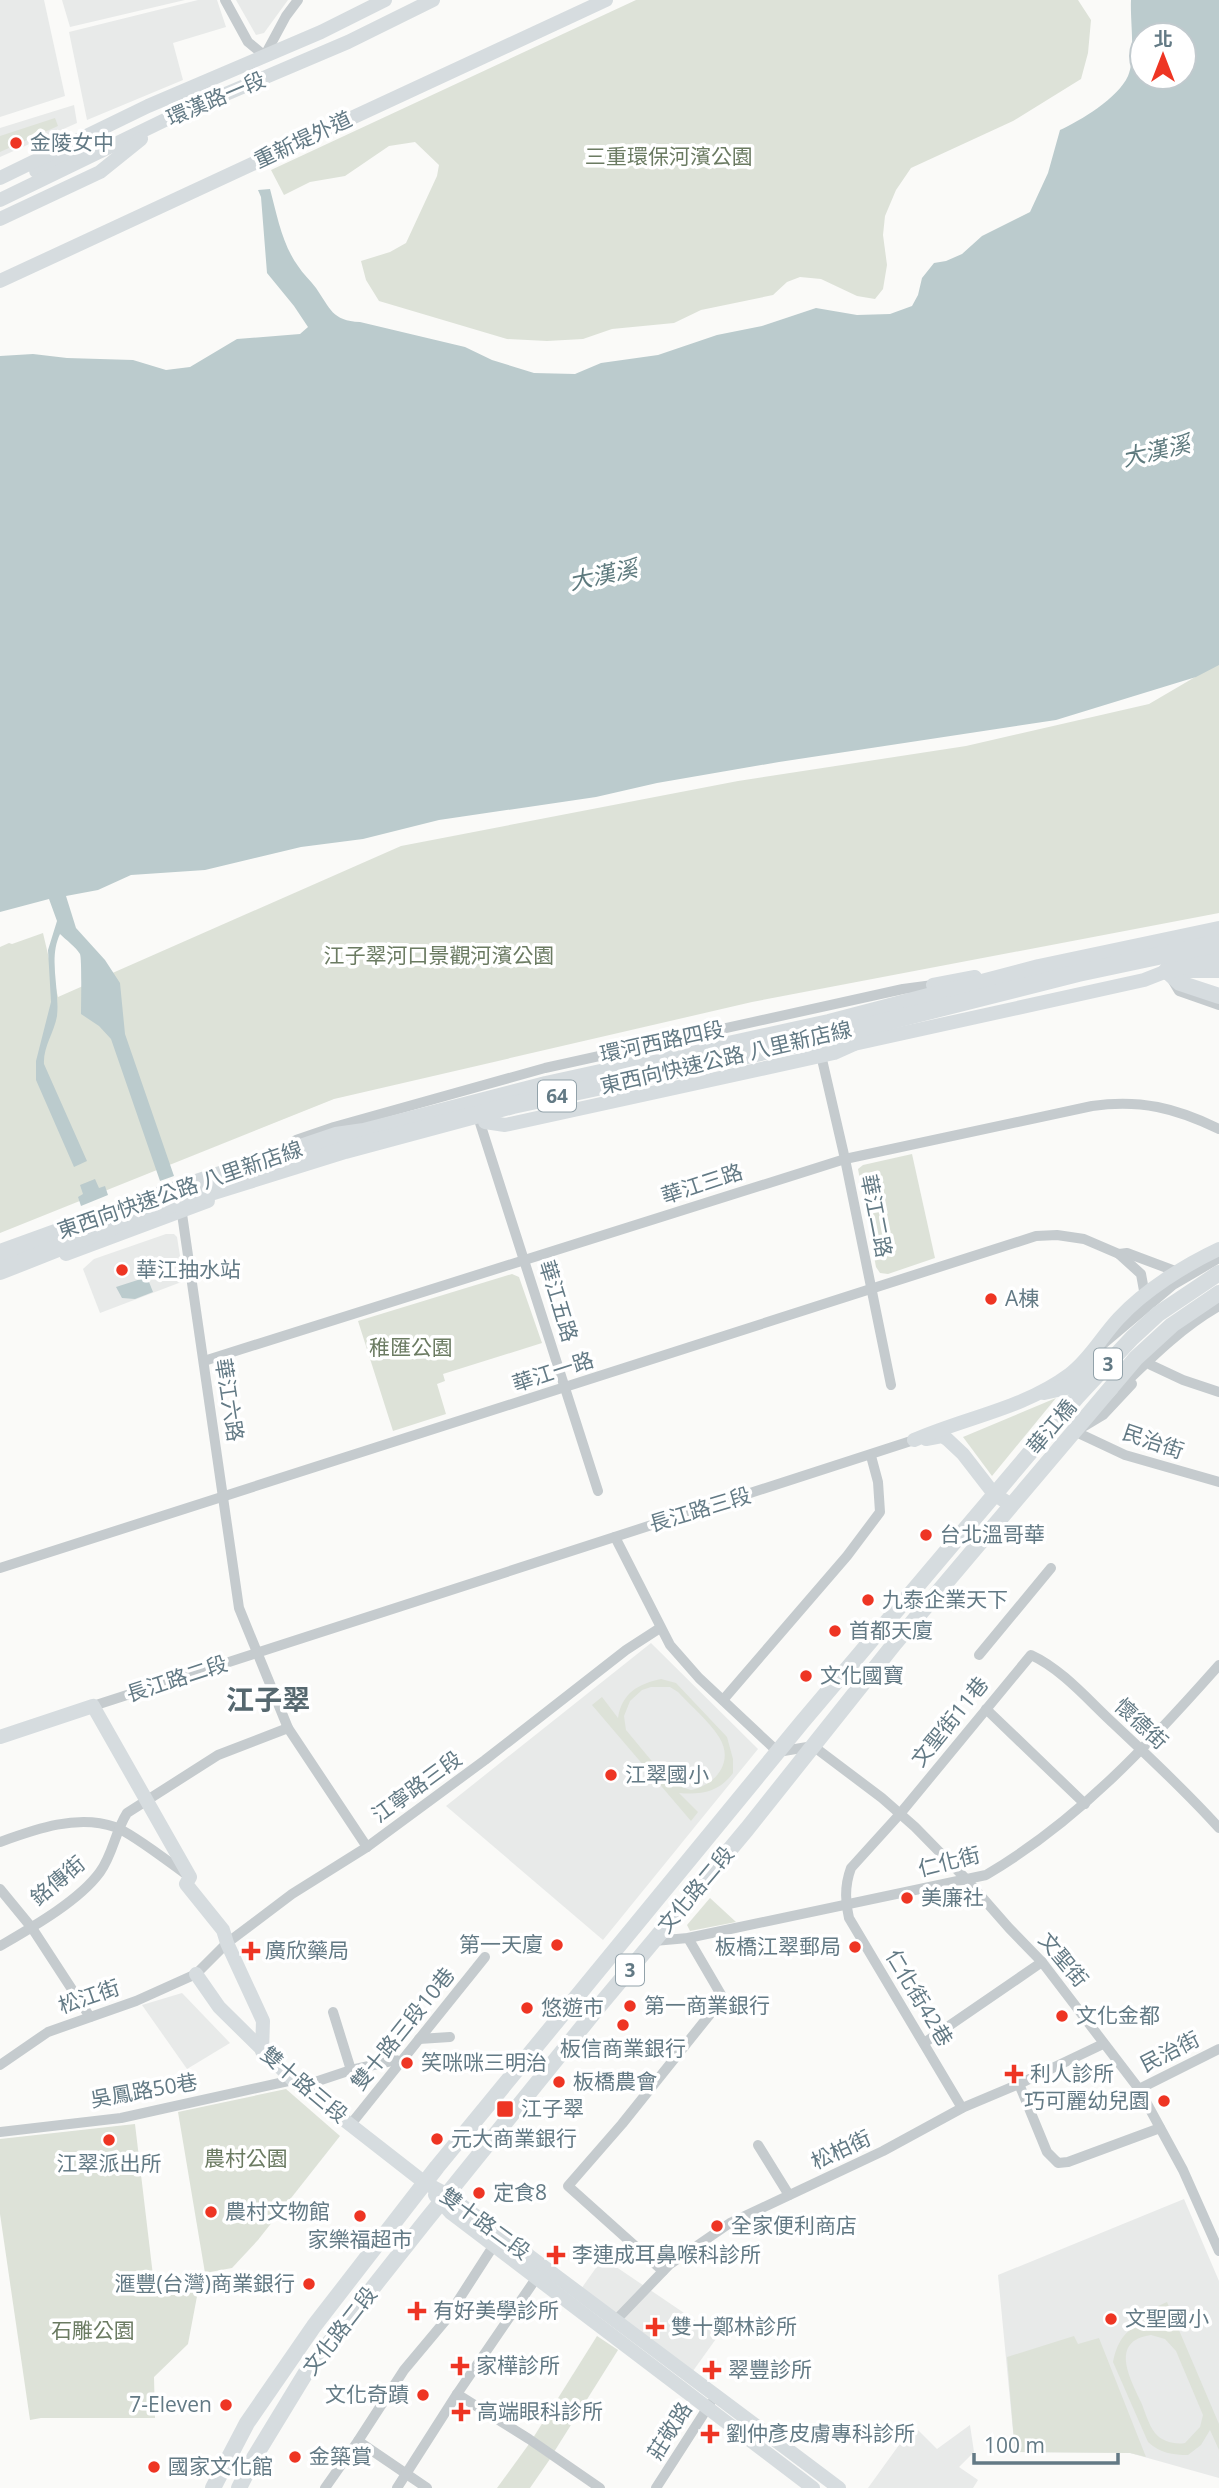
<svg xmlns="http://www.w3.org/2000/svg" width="1219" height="2488" viewBox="0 0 1219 2488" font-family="'Open Sans','Noto Sans TC',sans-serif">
	<rect width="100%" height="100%" fill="#fafaf8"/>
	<g fill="#e8eae9">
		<path d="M0,0H44L65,96L0,117Z"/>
		<path d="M62,0H185L70,27Z"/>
		<path d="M198,0H217L226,27L173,43L183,80L87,120L69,32Z"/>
		<path d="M236,0H288L264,33L256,35Z"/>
		<path d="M74,105L77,123L0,157V128Z"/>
		<path d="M166,1234H174L177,1237L184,1281L100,1313L83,1269L94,1259Z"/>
		<path d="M651,1643L758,1749L603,1940L446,1806Z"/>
		<path d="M182,1993L230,2043L187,2069L142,2005Z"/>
		<path d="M1184,2199L1219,2281V2478L1130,2453L1015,2452L998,2275Z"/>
		<path d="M603,2258L718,2336L693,2371L581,2289Z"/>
		<path d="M970,2425L974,2452L959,2467L978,2480L973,2488H868L899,2445L918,2430L937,2449Z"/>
	</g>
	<g fill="#dde2d8" fill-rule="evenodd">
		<path d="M636,0H1078L1091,20L1088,53L1081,79L1013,121L911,168L896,190L885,216L883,235L887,265L883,289L875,299L857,296L821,279L800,277L787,282L773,295L701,310L674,323L612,329L583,339L547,341L507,339L379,301L366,280L361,261L390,252L406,243L437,176L439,165L415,142L389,146L345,176L310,182L284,195L271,170Z"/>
		<path d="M55,118L58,126L0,152V136Z"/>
		<path d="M1219,663V913L752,1002L334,1099L0,1233V947L9,943L12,944L43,933L58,997L401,846L738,781L966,746L1149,704Z"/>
		<path d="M912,1154L935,1258L888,1274L880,1273L876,1267L858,1169L863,1165Z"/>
		<path d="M512,1274L519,1277L542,1343L443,1374L445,1381L437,1384L446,1414L393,1431L358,1321Z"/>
		<path d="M1056,1398L992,1476L963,1437Z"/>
		<path d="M661,1679L676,1683L727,1737L733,1759V1773C719,1792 702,1795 679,1793L698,1812L691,1821L592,1705L602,1697L618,1718C622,1693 638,1684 661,1679ZM651,1687H670L678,1692C691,1706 709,1721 719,1737C735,1762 715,1785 691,1790L670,1783L626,1730L624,1716L630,1701L642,1690Z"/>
		<path d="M710,1898L736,1922L690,1931L687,1925Z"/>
		<path d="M286,2089L340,2136L258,2240L232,2268L205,2273L178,2112Z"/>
		<path d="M135,2124L154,2284L198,2291L188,2344L154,2377L155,2418H41L30,2420L0,2214V2139Z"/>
		<path d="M1167,2302L1219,2424V2450L1210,2430L1201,2445L1188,2455C1173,2455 1160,2453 1148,2442L1113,2362C1119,2332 1136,2318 1165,2328L1156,2307ZM1151,2335L1165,2339L1176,2351L1203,2415L1200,2427L1185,2443C1175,2445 1161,2441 1155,2433C1148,2424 1145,2411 1141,2402C1130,2378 1109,2341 1151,2335Z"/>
		<path d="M597,2336L618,2350L554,2452L533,2438Z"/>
		<path d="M1074,2336L1078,2344L1099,2338L1146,2457L1130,2453L1015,2452L1007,2357Z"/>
		<path d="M529,2444L550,2459L530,2488H497Z"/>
	</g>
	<g fill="#bbcbcd" fill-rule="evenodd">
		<path d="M1131,0H1219V665L1196,677L1056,720L779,762L657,783L596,797L439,820L363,839L301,847L205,870L131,875L98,890L66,896L76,928L105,960L120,983L125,1034L174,1176L160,1181L111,1039L99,1026L81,1014C81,1004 82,959 80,954C76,947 66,940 60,934C48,959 60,989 57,1016C54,1033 43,1047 44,1064L87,1161L74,1167L36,1080V1061L51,1002L48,950L57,921L49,899L0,912V356L33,354L67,358L133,360L166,370L190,367L237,339L300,334L308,327L294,306L267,273L261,197L258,190L270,189C277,215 282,244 298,266C303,274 310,280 316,288C330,308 332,321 360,322L465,347L492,360L534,373L575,374L601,363L658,355L717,335L762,326L816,308L857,315L890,314L912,306L918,295L922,278L934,263L946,261L962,254L982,236L1030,212L1048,173L1060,130C1080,121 1118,98 1128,76C1136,57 1130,22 1131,0ZM1142,35H1184V77H1142Z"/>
		<path d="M95,1179L99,1188L105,1186L108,1195L81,1206L78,1197L83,1194L80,1185Z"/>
		<path d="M147,1277L153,1292L135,1299L122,1298L116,1287Z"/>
	</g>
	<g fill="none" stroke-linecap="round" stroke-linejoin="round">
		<g stroke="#c5cbce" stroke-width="10">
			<path d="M225,0L248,42L265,56"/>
			<path d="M265,55L286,16L298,0"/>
			<path d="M1173,981L1179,991L1219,1005"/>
			<path d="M821,1055L845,1159L891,1385"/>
			<path d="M480,1123L598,1491"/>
			<path d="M296,1140L334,1127L545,1068L903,989L933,985"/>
			<path d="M181,1207L239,1608L288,1728L367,1847"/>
			<path d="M1119,1254L1127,1253L1175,1271"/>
			<path d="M1102,1345L1173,1285L1219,1258"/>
			<path d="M204,1361L845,1159L1092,1106C1140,1099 1176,1108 1219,1129"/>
			<path d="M1151,1365L1183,1380L1219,1392"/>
			<path d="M1120,1388C1151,1358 1182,1327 1219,1306"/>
			<path d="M1083,1427L1103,1415L1132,1384"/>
			<path d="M1080,1428L1076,1432L1125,1455L1219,1482"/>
			<path d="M615,1537L670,1645L699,1678L778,1752L813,1746L882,1798L915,1827L966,1879L1009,1928L1042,1962L1139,2089L1183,2170L1219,2251"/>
			<path d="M0,1568L1036,1236L1057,1235L1084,1239L1119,1254L1141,1274L1145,1296"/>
			<path d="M979,1655L1051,1568"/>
			<path d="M723,1700L847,1556L880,1512L878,1482L871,1456"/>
			<path d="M93,1706L914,1440"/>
			<path d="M986,1709L1085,1804"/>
			<path d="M0,1842C36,1829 77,1814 115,1827C132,1833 170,1863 187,1875"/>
			<path d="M0,1889L32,1928L90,2017"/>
			<path d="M654,1941L688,1938L986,1875C1078,1821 1149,1744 1219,1665"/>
			<path d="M0,1946C31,1928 79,1901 100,1872C113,1854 115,1832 127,1813L218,1755L288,1728"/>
			<path d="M333,2012L351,2070"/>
			<path d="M419,2039L450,2037"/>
			<path d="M924,2043L1042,1962"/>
			<path d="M0,2065L48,2032L136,2001L196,1974L227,1943L292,1894L367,1847L485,1760L626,1650L660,1628"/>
			<path d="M296,2083H312L351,2070L396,2060L400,2062"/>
			<path d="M1019,2084L1047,2152L1058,2163L1068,2162L1160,2128"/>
			<path d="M1139,2089L1219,2049"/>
			<path d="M962,2108L849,1918C845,1902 845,1884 851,1868L899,1815L1031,1655C1062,1669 1089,1701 1114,1724C1150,1758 1186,1791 1219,1828"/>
			<path d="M351,2124L485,1957"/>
			<path d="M0,2132L121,2118L293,2080"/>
			<path d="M758,2145L789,2195"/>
			<path d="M663,2271L568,2186L622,2124L723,1998L688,1938"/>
			<path d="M616,2320L669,2265L730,2223L883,2151L962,2108L1019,2084L1103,2044"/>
			<path d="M457,2394L529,2439L600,2488"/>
			<path d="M358,2441L427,2488"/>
			<path d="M325,2488L358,2441L404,2370L445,2321L494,2245"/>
			<path d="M397,2488L457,2394L537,2277"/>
			<path d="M656,2488L710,2404"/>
		</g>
		<g stroke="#d6dcdf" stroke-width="14">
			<path d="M36,171L83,147"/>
			<path d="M0,178L148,106L321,32L385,0"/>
			<path d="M0,200L167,119L348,42L433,0"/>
			<path d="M0,219L100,172L141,139"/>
			<path d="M0,281L606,0"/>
			<path d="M933,985L975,977"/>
			<path d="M816,1048L831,1044H854"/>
			<path d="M485,1122L505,1125L834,1053L854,1044L1144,980L1167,971H1219"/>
			<path d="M66,1254L208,1201"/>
			<path d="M926,1439L942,1436L947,1439L963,1454L994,1494L1011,1505"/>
			<path d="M914,1440C966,1417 1023,1409 1070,1374C1090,1359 1102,1336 1119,1318C1145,1290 1185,1265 1219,1249"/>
			<path d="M0,1737L93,1706L190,1877L186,1884L223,1930L227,1943L263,2021L262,2051"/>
			<path d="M196,1974L219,2007L293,2080L425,2183L448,2195L839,2488"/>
			<path d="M435,2195L451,2213L813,2488"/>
		</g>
		<g stroke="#d6dcdf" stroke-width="16">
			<path d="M1167,971L1180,983L1219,996"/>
			<path d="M1044,1392L1071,1386L1097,1361"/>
			<path d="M213,2488L247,2423L314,2326L437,2167L803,1721L1077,1397L1132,1338L1158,1314L1219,1273"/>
			<path d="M239,2488L254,2458L307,2371L424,2223L600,2005L747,1829L895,1643L1136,1358L1172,1325L1219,1293"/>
		</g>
		<g stroke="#d6dcdf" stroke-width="18">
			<path d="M1167,971L1190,963L1219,959"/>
			<path d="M0,1253L155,1197L336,1136L364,1132L546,1085L829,1023L1039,968L1219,930"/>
			<path d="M0,1271L159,1208L345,1150L513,1105L793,1045L1078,973L1219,943"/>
		</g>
	</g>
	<g fill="#ee3523" stroke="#fff" stroke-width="2.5">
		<circle cx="16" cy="143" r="7"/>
		<circle cx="122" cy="1270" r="7"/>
		<circle cx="991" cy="1299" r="7"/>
		<circle cx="926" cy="1535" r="7"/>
		<circle cx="868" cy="1600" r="7"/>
		<circle cx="835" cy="1631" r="7"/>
		<circle cx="806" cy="1676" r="7"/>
		<circle cx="611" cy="1775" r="7"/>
		<circle cx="907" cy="1898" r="7"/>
		<circle cx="557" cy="1945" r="7"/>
		<circle cx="855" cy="1947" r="7"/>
		<path d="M247.5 1940.5h7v7h7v7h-7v7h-7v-7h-7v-7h7z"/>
		<circle cx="630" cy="2006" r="7"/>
		<circle cx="527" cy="2008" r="7"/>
		<circle cx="1062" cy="2016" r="7"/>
		<circle cx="623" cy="2025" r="7"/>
		<circle cx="407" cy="2063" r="7"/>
		<path d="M1010.5 2063.5h7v7h7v7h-7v7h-7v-7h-7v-7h7z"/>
		<circle cx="559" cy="2082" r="7"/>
		<circle cx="1164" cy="2101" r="7"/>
		<rect x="496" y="2100" width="18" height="18" rx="3.5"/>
		<circle cx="437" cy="2139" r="7"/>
		<circle cx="109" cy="2140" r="7"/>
		<circle cx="479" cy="2193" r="7"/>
		<circle cx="211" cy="2212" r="7"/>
		<circle cx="360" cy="2216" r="7"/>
		<circle cx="717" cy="2226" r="7"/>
		<path d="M552.5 2244.5h7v7h7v7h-7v7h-7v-7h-7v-7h7z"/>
		<circle cx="309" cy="2284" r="7"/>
		<path d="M413.5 2300.5h7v7h7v7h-7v7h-7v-7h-7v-7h7z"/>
		<circle cx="1111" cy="2319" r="7"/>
		<path d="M651.5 2316.5h7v7h7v7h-7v7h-7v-7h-7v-7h7z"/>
		<path d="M456.5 2355.5h7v7h7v7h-7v7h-7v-7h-7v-7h7z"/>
		<path d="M708.5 2359.5h7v7h7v7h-7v7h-7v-7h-7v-7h7z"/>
		<circle cx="423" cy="2395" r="7"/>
		<circle cx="226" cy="2405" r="7"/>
		<path d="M457.5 2401.5h7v7h7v7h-7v7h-7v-7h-7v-7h7z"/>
		<path d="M706.5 2423.5h7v7h7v7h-7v7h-7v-7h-7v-7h7z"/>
		<circle cx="295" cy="2457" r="7"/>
		<circle cx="154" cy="2467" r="7"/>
	</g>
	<g text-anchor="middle" stroke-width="7" stroke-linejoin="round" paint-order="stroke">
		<g fill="#fff" stroke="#92a2aa" stroke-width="2">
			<rect x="538" y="1080.5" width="38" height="31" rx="5"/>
			<rect x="1094" y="1348.5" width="28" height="31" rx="5"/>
			<rect x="616" y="1954.5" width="28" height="31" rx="5"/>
		</g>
		<g font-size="19" font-weight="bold" fill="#637a85">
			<text x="557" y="1103">64</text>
			<text x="1108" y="1371">3</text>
			<text x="630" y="1977">3</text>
		</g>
		<g font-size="21" fill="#637a85" stroke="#fff">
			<text transform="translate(216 99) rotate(-23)" y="7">環漢路一段</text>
			<text transform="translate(303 140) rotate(-25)" y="7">重新堤外道</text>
			<text transform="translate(662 1042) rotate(-12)" y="7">環河西路四段</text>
			<text transform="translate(726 1058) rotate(-13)" y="7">東西向快速公路 八里新店線</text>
			<text transform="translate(702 1184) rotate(-18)" y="7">華江三路</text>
			<text transform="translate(180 1190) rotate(-19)" y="7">東西向快速公路 八里新店線</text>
			<text transform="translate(876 1216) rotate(79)" y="7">華江二路</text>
			<text transform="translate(558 1301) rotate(73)" y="7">華江五路</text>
			<text transform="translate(553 1372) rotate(-18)" y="7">華江一路</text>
			<text transform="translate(229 1400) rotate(81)" y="7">華江六路</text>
			<text transform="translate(1052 1427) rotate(-50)" y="7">華江橋</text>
			<text transform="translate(1153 1442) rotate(19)" y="7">民治街</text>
			<text transform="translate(700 1510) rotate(-17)" y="7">長江路三段</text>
			<text transform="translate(177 1679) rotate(-18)" y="7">長江路二段</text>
			<text transform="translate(950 1722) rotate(-51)" y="7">文聖街11巷</text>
			<text transform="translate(1141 1724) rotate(43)" y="7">懷德街</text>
			<text transform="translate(417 1787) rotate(-36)" y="7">江寧路三段</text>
			<text transform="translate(949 1862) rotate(-14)" y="7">仁化街</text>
			<text transform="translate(58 1881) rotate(-40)" y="7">銘傳街</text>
			<text transform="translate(696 1890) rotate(-50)" y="7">文化路二段</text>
			<text transform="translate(1063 1960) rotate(50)" y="7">文聖街</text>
			<text transform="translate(89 1997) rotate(-19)" y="7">松江街</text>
			<text transform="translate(919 1998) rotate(59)" y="7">仁化街42巷</text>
			<text transform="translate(403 2029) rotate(-51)" y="7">雙十路三段10巷</text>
			<text transform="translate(1170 2052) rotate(-27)" y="7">民治街</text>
			<text transform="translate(304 2085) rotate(40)" y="7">雙十路三段</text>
			<text transform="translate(144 2091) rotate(-10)" y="7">吳鳳路50巷</text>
			<text transform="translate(841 2150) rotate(-25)" y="7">松柏街</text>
			<text transform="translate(485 2224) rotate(36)" y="7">雙十路二段</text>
			<text transform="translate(340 2331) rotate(-52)" y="7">文化路二段</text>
			<text transform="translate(670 2431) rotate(-58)" y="7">莊敬路</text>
		</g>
		<g font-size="21" fill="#637a85" stroke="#fff" text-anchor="start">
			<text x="30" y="150">金陵女中</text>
			<text x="136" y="1277">華江抽水站</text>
			<text x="1005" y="1306">A棟</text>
			<text x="940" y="1542">台北溫哥華</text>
			<text x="882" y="1607">九泰企業天下</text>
			<text x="849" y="1638">首都天廈</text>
			<text x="820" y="1683">文化國寶</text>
			<text x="625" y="1782">江翠國小</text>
			<text x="921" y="1905">美廉社</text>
			<text x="543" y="1952" text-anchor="end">第一天廈</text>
			<text x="841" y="1954" text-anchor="end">板橋江翠郵局</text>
			<text x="265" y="1958">廣欣藥局</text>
			<text x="644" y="2013">第一商業銀行</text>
			<text x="541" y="2015">悠遊市</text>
			<text x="1076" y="2023">文化金都</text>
			<text x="623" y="2056" text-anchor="middle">板信商業銀行</text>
			<text x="421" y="2070">笑咪咪三明治</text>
			<text x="1030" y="2081">利人診所</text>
			<text x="573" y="2089">板橋農會</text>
			<text x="1150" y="2108" text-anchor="end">巧可麗幼兒園</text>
			<text x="521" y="2116">江子翠</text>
			<text x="451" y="2146">元大商業銀行</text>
			<text x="109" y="2171" text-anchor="middle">江翠派出所</text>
			<text x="493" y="2200">定食8</text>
			<text x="225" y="2219">農村文物館</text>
			<text x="731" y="2233">全家便利商店</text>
			<text x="360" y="2247" text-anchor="middle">家樂福超市</text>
			<text x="572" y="2262">李連成耳鼻喉科診所</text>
			<text x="295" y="2291" text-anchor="end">滙豐(台灣)商業銀行</text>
			<text x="433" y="2318">有好美學診所</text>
			<text x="1125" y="2326">文聖國小</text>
			<text x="671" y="2334">雙十鄭林診所</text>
			<text x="476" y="2373">家樺診所</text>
			<text x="728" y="2377">翠豐診所</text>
			<text x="409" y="2402" text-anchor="end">文化奇蹟</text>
			<text x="212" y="2412" text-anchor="end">7-Eleven</text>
			<text x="477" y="2419">高端眼科診所</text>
			<text x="726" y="2441">劉仲彥皮膚專科診所</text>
			<text x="309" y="2464">金築賞</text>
			<text x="168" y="2474">國家文化館</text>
		</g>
		<g font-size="21" fill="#6b7b62" stroke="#fff">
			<text x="669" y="164">三重環保河濱公園</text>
			<text x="439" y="963">江子翠河口景觀河濱公園</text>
			<text x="411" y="1355">稚匯公園</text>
			<text x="246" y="2166">農村公園</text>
			<text x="93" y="2338">石雕公園</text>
		</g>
		<g font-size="23" font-style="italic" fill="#5e7a7e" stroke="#fff">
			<text transform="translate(1156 451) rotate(-13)" y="8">大漢溪</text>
			<text transform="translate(603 575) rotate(-12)" y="8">大漢溪</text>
		</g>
		<g font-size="28" font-weight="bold" fill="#56686f" stroke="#fff">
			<text x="268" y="1710">江子翠</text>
		</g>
	</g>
	<g transform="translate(1163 56)"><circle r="33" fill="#ffffff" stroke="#c1cace" stroke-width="2"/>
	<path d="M0-5L12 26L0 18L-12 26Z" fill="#ee3523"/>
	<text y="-10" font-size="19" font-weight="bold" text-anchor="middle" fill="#637a85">北</text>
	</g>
	<path d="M974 2453v10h144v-10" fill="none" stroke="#637a85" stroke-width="3.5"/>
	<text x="984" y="2453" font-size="21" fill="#637a85" stroke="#ffffff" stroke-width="5" paint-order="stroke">100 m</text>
</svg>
